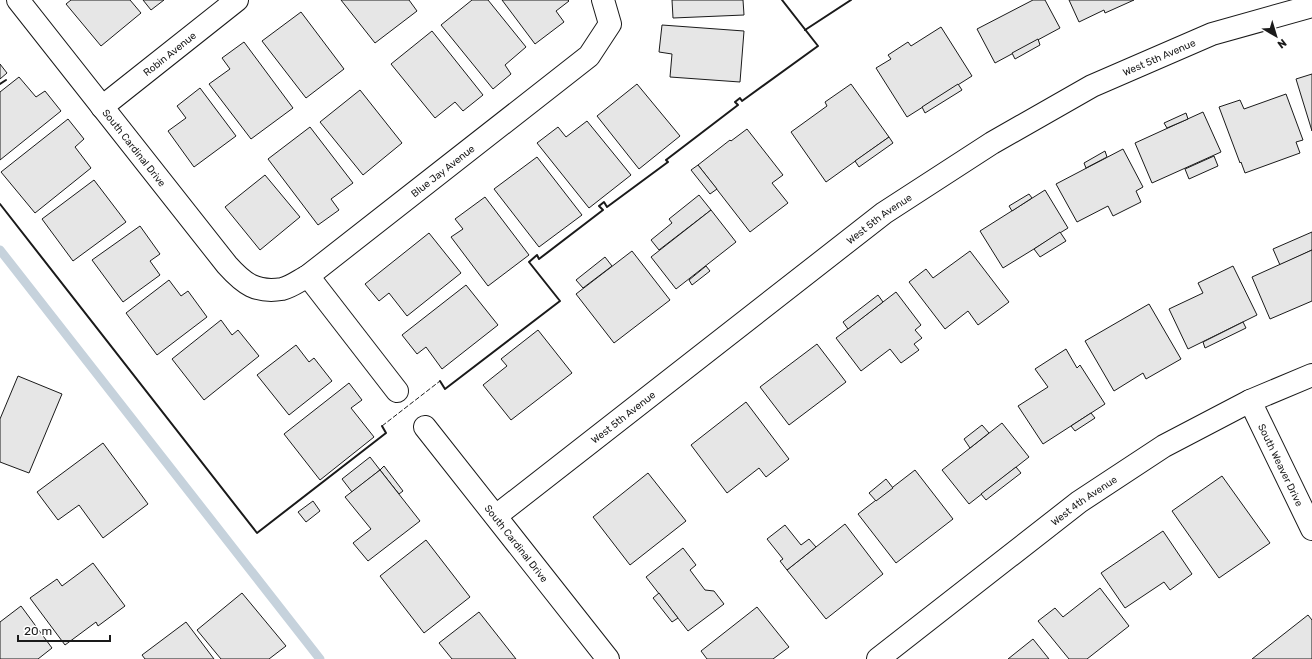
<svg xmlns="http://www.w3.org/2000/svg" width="1312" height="659" viewBox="0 0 1312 659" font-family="Rubik,sans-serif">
	<rect width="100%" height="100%" fill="#fff"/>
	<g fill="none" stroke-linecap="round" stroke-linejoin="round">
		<path stroke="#c6d2dc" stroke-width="9" d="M0,250L320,659"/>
	</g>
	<g fill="#e6e6e6" stroke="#1a1a1a">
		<path d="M71,0H130L141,13L101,46L66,4Z"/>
		<path d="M143,0H164L151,10Z"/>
		<path d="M341,0H409L417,11L375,43Z"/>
		<path d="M472,0H488L526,47L505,65L511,74L493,89L441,25Z"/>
		<path d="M502,0H568L569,1L556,11L564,22L535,44Z"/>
		<path d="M672,0H743L744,15L673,18Z"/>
		<path d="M1033,0H1045L1060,28L995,63L977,29Z"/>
		<path d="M1069,0H1134L1105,13L1104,10L1079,22Z"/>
		<path d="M301,12L344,69L306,98L262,41Z"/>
		<path d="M662,25L744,31L740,82L670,77L672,54L659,52Z"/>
		<path d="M941,27L972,76L907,117L876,68L891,59L888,55L908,42L911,46Z"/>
		<path d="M432,31L483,95L463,111L455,102L435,118L391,64Z"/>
		<path d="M1038,39L1040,45L1015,59L1012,53Z"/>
		<path d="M244,42L293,108L251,139L209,84L230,69L222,58Z"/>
		<path d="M0,64L7,73L0,79Z"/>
		<path d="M1312,74V131L1296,79Z"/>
		<path d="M19,77L36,97L45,91L61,111L0,160V92Z"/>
		<path d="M637,84L680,136L639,169L597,116Z"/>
		<path d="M851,84L889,137L826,182L791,132L827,106L825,102Z"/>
		<path d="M958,84L962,90L925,113L922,107Z"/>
		<path d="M200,88L236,136L194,167L168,131L186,118L177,106Z"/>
		<path d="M360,90L402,143L363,175L320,122Z"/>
		<path d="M1286,94L1303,140L1296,142L1300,153L1245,173L1241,162L1240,163L1219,107L1240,100L1244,109Z"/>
		<path d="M1203,112L1221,152L1152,183L1135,143Z"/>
		<path d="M1186,113L1188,119L1167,128L1164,123Z"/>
		<path d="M68,119L84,139L75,147L91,168L35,213L1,172Z"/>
		<path d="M587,121L631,175L589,208L537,143L558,127L566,137Z"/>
		<path d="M310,127L353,183L331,199L339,210L318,225L268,159Z"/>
		<path d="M747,129L783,175L772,183L788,203L750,232L698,165L730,140L731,141Z"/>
		<path d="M889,137L893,143L859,167L855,161Z"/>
		<path d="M1123,149L1143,187L1136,191L1141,202L1113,216L1108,206L1077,222L1056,184Z"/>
		<path d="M1105,151L1107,157L1086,168L1084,163Z"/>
		<path d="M1214,156L1218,166L1189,179L1185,169Z"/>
		<path d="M537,157L582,215L539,247L494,189Z"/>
		<path d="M698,165L717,189L710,194L691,170Z"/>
		<path d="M265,175L300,217L260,250L225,207Z"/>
		<path d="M94,180L126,222L73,261L42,219Z"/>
		<path d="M1045,190L1068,228L1003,268L980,231Z"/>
		<path d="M1029,194L1032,198L1012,211L1009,206Z"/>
		<path d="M699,195L711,210L659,250L651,240L672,223L669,219Z"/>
		<path d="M485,197L529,255L488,286L451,237L463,229L455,219Z"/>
		<path d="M711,210L736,242L676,289L651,257Z"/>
		<path d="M140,226L160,254L150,261L160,275L123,302L92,260Z"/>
		<path d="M1060,232L1066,241L1040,257L1034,249Z"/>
		<path d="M1312,232V250L1280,265L1273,249Z"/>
		<path d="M429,233L461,273L407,316L389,293L379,301L365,284Z"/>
		<path d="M1312,250V301L1270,319L1252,277Z"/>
		<path d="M632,251L670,300L614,343L576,294Z"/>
		<path d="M970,251L1009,302L978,325L968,311L945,329L909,282L926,269L933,278Z"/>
		<path d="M605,257L612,266L583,288L576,280Z"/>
		<path d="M706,266L710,271L692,285L689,280Z"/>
		<path d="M1233,266L1257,315L1188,349L1169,309L1203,293L1198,283Z"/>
		<path d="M169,280L181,296L188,291L207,317L157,355L126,313Z"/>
		<path d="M466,285L498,325L442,369L426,347L417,354L402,335Z"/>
		<path d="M896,292L921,325L915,330L922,338L914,344L919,350L901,363L890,349L861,371L836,338Z"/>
		<path d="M878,295L883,302L848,329L843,322Z"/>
		<path d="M1149,304L1181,359L1146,379L1143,373L1114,391L1085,341Z"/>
		<path d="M221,320L232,335L238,330L259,356L204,400L172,359Z"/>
		<path d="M1243,322L1246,328L1205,348L1203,342Z"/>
		<path d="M538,330L572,373L511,420L483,385L507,366L501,359Z"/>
		<path d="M817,344L846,382L789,425L760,387Z"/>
		<path d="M296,345L309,362L314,358L332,381L289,415L257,375Z"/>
		<path d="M1066,349L1077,368L1080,365L1105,404L1043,444L1018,406L1048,387L1035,369Z"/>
		<path d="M18,376L62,394L29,473L0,462V419Z"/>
		<path d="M349,383L362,400L351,408L374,437L320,480L284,434Z"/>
		<path d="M746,402L789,459L766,477L759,468L727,493L691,445Z"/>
		<path d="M1091,413L1095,418L1075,431L1071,426Z"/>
		<path d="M1002,423L1029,457L969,504L942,470Z"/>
		<path d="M982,425L989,433L970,448L964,439Z"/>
		<path d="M103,443L148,504L103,538L79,505L58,520L37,492Z"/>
		<path d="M370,457L380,470L352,492L342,479Z"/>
		<path d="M384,466L403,491L399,494L380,470Z"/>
		<path d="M1016,467L1021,473L986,500L981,494Z"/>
		<path d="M380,470L420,521L368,561L353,543L371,529L345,497Z"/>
		<path d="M915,470L953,519L896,563L858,514Z"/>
		<path d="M648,473L686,521L630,565L593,517Z"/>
		<path d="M1222,476L1270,543L1219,578L1172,511Z"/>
		<path d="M886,479L893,488L876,501L869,493Z"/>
		<path d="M313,501L320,511L306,522L298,512Z"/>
		<path d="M845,524L883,574L826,619L787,570Z"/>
		<path d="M785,525L801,545L809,539L816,547L787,570L780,561L783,559L767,539Z"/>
		<path d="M1163,531L1192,574L1170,590L1164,582L1125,608L1101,573Z"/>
		<path d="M426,540L470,597L424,633L380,576Z"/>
		<path d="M683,548L696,565L690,570L705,590L714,591L724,604L688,631L646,577Z"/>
		<path d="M93,563L125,606L98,626L96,622L65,645L30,598L57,579L62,586Z"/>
		<path d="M1100,588L1129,626L1087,659H1069L1038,621L1055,608L1063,617Z"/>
		<path d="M242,593L286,646L269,659H221L197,630Z"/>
		<path d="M659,593L678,618L672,622L653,598Z"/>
		<path d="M21,606L52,648L38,659H0V622Z"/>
		<path d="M757,607L789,647L773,659H707L701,651Z"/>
		<path d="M479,612L516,659H452L439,643Z"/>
		<path d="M1308,615L1312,620V659H1252Z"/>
		<path d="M186,622L214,659H145L142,655Z"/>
		<path d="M1033,639L1049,659H1008Z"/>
	</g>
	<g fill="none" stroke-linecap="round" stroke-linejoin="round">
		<g stroke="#1a1a1a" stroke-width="24">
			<g id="street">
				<path id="s1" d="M18,0L227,265C244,284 256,293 282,289C291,287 300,280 308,276L589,56L610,24L603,0"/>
				<path id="s2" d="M102,107L237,0"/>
				<path d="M308,276L397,391"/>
				<path id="s3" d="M1250,401L1312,529"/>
				<path id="s4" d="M425,427L608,659"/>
				<path id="s5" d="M496,516L884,213L992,143L1092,86L1212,34L1312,6"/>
				<path id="s6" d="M878,659L1079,502L1164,446L1250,401L1312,375"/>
			</g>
		</g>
		<use href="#street" stroke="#fff" stroke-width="22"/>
		<path stroke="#1a1a1a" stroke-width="1" stroke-dasharray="5 2" stroke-linecap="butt" d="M382,426L440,381"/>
		<g stroke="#1a1a1a" stroke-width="2">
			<path d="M805,30L851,0"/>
			<path d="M0,84L6,80"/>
			<path d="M0,204L257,533L386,433L382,426"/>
			<path d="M440,381L445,389L560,301L529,262L537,255L539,259L603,210L599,206L604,202L607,207L668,162L666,160L738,105L735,102L740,98L742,101L818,46L782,0"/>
		</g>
	</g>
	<g text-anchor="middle" stroke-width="3" stroke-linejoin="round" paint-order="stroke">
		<g font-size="10" fill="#1a1a1a" stroke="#fff">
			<text dy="4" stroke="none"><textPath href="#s2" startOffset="86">Robin Avenue</textPath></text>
			<text dy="4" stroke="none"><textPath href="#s5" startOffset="809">West 5th Avenue</textPath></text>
			<text dy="4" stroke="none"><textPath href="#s1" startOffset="188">South Cardinal Drive</textPath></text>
			<text dy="4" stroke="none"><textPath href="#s1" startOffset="601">Blue Jay Avenue</textPath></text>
			<text dy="4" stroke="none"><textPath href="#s5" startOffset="485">West 5th Avenue</textPath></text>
			<text dy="4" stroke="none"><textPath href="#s5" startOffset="161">West 5th Avenue</textPath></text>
			<text dy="4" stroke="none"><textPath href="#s3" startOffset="71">South Weaver Drive</textPath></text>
			<text dy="4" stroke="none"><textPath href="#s6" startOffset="260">West 4th Avenue</textPath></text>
			<text dy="4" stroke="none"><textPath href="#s4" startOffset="148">South Cardinal Drive</textPath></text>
		</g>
	</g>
	<g transform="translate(1276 36) rotate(142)" stroke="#ffffff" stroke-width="3" paint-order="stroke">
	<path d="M0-3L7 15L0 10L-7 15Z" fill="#1a1a1a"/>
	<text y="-6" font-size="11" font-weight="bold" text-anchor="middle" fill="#1a1a1a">N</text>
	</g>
	<path d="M18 635v6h92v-6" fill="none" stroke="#1a1a1a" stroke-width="2"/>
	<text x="24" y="635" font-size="12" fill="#1a1a1a" stroke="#ffffff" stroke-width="3" paint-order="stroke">20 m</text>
</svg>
